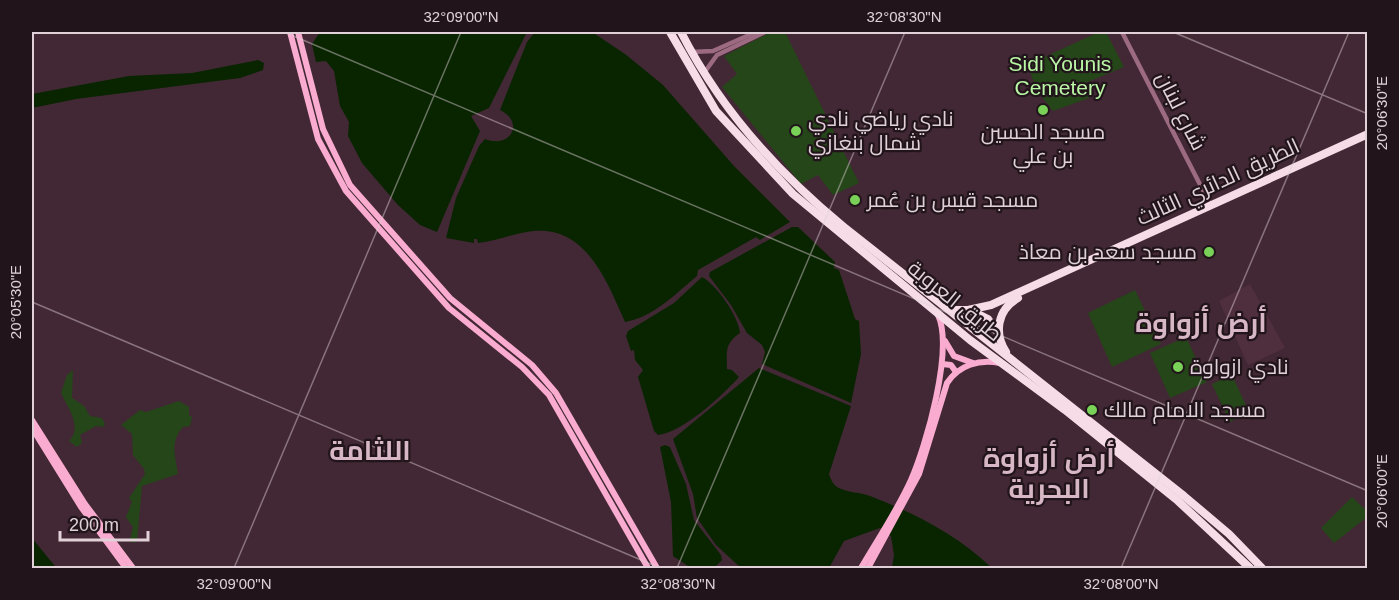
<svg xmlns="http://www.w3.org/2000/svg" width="1399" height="600" viewBox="0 0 1399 600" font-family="Arial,Cairo,sans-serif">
	<rect width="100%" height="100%" fill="#422834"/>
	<path fill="#4f2e3e" d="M1250,284L1285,348L1248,365L1219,301Z"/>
	<g fill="#254619">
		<path d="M771,32H785L859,183L833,195L818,175L801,184L722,87L737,74L724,56Z"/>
		<path d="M1099,32H1106L1124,67L1083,84L1089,98L1053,111L1038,92L1027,65Z"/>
		<path d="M1135,290L1161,344L1112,367L1088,313Z"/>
		<path d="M1186,337L1207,382L1170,398L1150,353Z"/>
		<path d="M73,370L72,398L84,406L90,416L102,418L105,424L103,427L96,426L80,435L82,443L77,447L69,441C83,428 68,408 61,393L67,375Z"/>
		<path d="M1232,375L1249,412L1230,422L1212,384Z"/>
		<path d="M179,401L189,407V415L192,417L190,426L183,427C170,441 175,456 178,474L142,486L137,541L133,543L130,540L133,527L126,517L132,502L129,498L145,474L144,469L133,455L132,434L121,425L140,410L146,412Z"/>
		<path d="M1352,497L1367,511V517L1334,543L1321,528Z"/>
	</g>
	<g fill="#082500">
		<path d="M320,32H527L489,108L471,116L480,131L437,232L420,225L398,205L362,163L348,136L349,122L340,106L334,71L326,61L316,62L312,44Z"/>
		<path d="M535,32H592L625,54L663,85L734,166L790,222L760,240L756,237L698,270L697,276C675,294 654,317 625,322C607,282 587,226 533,231C514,233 497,241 478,243L477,239H474V243L446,238L456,198L479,146L485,139C511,149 525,122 500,110L527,42Z"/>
		<path d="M258,60L264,63L263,70L240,78L76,99L32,108V94L129,76L192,73Z"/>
		<path d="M792,227H798L835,262L834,268L839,270L855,319L859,321L861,354L851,403L762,364L765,352L762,345L747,333L731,305L709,276L710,272Z"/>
		<path d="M702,277C716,284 739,317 740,333C724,344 727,352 727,369L732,370L739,377C721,397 683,432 658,435L654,431L638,377L643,370L635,360L634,350L631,351L626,336L628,331L674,303Z"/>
		<path d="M759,368L851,406L829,474C831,480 833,485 839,488C849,493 860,492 870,496C916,514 956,534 992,568H892L894,555L891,536L880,528L844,541L829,568H741L716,545L697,518L693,494L673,439Z"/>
		<path d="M665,445L670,447L686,484L694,520L721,555L722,560L714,568H691L673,556L671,502L660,447Z"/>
		<path d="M32,538L54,565L56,568H32Z"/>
	</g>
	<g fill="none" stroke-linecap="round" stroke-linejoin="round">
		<g stroke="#9c6b82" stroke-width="4.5">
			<path d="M1122,32L1211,206"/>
			<path d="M691,52L713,51L756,32"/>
			<path d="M704,73L717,55L765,32"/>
		</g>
		<g stroke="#faabd0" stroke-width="6">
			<path d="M290,32L318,139L346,191L449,308L522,367L549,395L648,568"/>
			<path d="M298,32L323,129L350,185L450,298L532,365L556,393L657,568"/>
			<path d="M945,341L954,356L973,363"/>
			<path d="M942,364L951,365L956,372"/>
			<path d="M32,420L85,504L133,568"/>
			<path d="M32,428L81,507L126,568"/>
			<path d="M861,568C878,539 897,511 911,480C926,446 954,349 938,315"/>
			<path d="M868,568L919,474L947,383C959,365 979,359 1000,363"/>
		</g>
		<g stroke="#f5dce7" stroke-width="8">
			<path d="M670,32L716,111L793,194L970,340L1065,410L1178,501L1250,568"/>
			<path d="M681,32C720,109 777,172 844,227L1184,496L1229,534L1262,568"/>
			<path d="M951,310H968L991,305L1368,134"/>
			<path d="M972,311L988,319L998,333"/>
			<path d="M1006,352C994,333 997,310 1018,298"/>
		</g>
	</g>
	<path fill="none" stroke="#e1d0d8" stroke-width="1.5" stroke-opacity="0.45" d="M284,32L1368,491M1173,32L1368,114M32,302L660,568M234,568L461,32M677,568L905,32M1121,568L1349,32"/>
	<g fill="#79d157" stroke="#21151b" stroke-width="2">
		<circle cx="1043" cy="110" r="6"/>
		<circle cx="796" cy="131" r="6"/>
		<circle cx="855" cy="200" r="6"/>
		<circle cx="1209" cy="252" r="6"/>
		<circle cx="1178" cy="367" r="6"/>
		<circle cx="1092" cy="410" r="6"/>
	</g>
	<g text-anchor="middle" stroke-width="4.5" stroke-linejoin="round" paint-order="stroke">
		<g font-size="21" fill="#baf6a5" stroke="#21151b">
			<text x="1060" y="71">Sidi Younis<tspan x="1060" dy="24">Cemetery</tspan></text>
		</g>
		<g font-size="21" fill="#e1d0d8" stroke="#21151b">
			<text transform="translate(1181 111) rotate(63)" y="7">شارع لبنان</text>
			<text transform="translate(1218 182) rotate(-25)" y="7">الطريق الدائري الثالث</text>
			<text transform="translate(955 301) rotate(39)" y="7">طريق العروبة</text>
		</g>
		<g font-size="21" fill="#e1d0d8" stroke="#21151b" text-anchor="start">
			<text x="808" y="126">نادي رياضي نادي<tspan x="808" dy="24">شمال بنغازي</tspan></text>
			<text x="1043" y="139" text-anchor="middle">مسجد الحسين<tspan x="1043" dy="24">بن علي</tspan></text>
			<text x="867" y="207">مسجد قيس بن عُمر</text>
			<text x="1197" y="259" text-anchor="end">مسجد سعد بن معاذ</text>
			<text x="1190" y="374">نادي ازواوة</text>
			<text x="1104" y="417">مسجد الامام مالك</text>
		</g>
		<g font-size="27" font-weight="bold" fill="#d7b6c5" stroke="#21151b">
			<text x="1201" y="332">أرض أزواوة</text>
			<text x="370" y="460">اللثامة</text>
			<text x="1049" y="467">أرض أزواوة<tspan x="1049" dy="31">البحرية</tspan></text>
		</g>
	</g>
	<rect width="1399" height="600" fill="none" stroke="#21151b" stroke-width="66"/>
	<path d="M60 531v9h88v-9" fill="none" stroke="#e1d0d8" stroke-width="3"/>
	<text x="69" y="531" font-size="18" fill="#e1d0d8" stroke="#21151b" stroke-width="4.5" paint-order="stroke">200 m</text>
	<rect x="33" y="33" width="1333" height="534" fill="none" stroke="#e1d0d8" stroke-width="2"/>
	<g font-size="15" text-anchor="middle" fill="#e1d0d8">
		<text x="461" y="22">32°09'00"N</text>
		<text x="904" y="22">32°08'30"N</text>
		<text transform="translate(1382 113) rotate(-90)" y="5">20°06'30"E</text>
		<text transform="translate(16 302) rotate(-90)" y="5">20°05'30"E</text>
		<text transform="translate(1382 491) rotate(-90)" y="5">20°06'00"E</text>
		<text x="234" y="589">32°09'00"N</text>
		<text x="678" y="589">32°08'30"N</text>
		<text x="1121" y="589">32°08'00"N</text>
	</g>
</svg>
